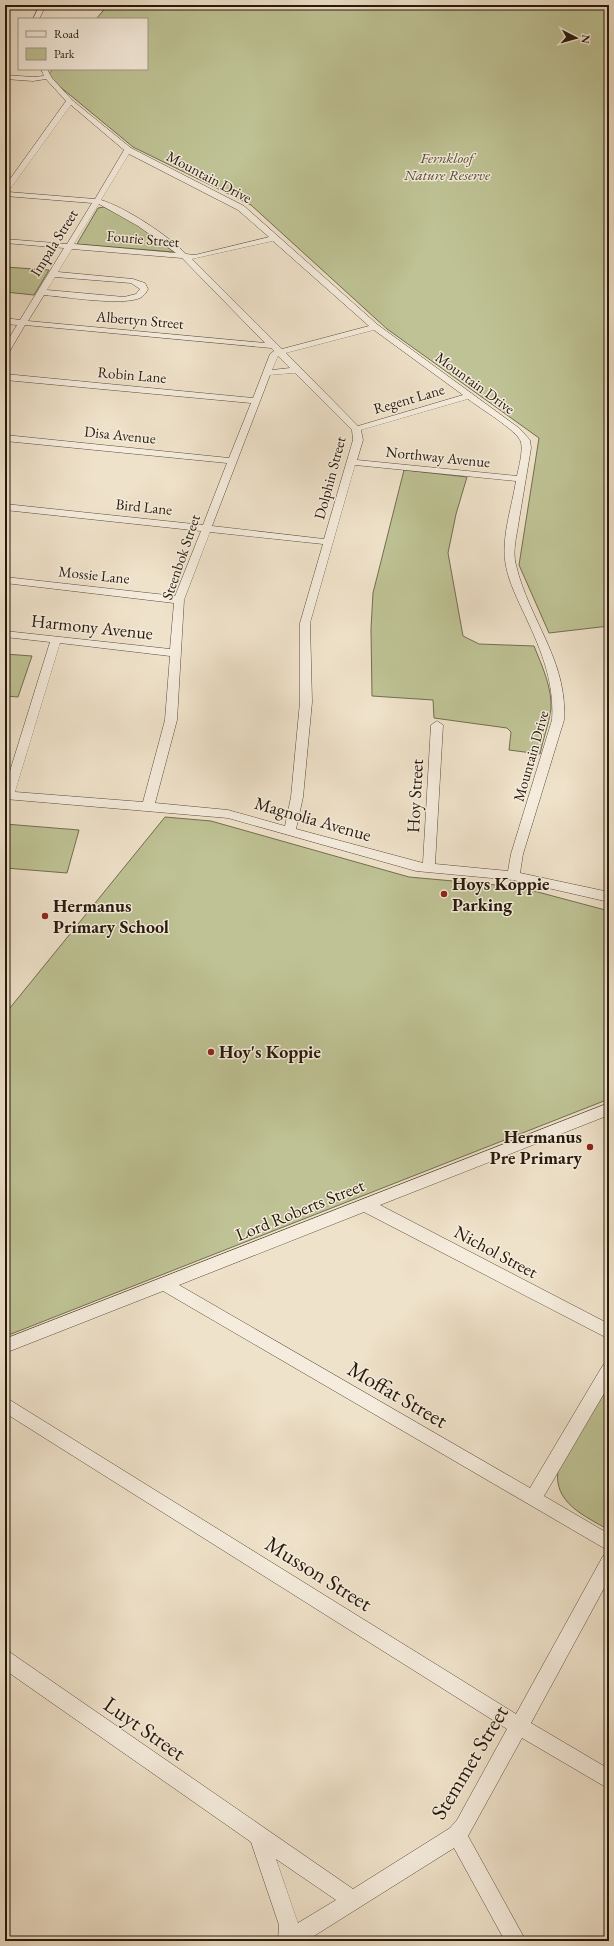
<svg xmlns="http://www.w3.org/2000/svg" width="614" height="1946" viewBox="0 0 614 1946" font-family="'EB Garamond',serif">
	<rect width="100%" height="100%" fill="#efe2ca"/>
	<filter id="stains"><feTurbulence type="fractalNoise" baseFrequency=".005" numOctaves="4"/><feColorMatrix values="0 0 0 0 .2 0 0 0 0 .09 0 0 0 0 .02 0 0 0 .5 -.17"/></filter>
	<radialGradient id="worn" r=".72"><stop offset=".6" stop-color="#630" stop-opacity="0"/><stop offset="1" stop-color="#630" stop-opacity=".3"/></radialGradient>
	<g fill="#bec294" stroke="#726e4f">
		<path d="M108,5H609V626L549,633L519,565L539,438L387,329L251,205L133,147L47,76L53,69H147V19H96Z"/>
		<path d="M104,207L132,221L174,252L77,244L98,208Z"/>
		<path d="M5,267L49,270L34,295L5,292Z"/>
		<path d="M404,470L467,477L456,514L448,553L463,636L479,644L534,646C542,666 552,687 551,709C549,724 543,739 540,754L509,750L511,732L507,728L434,718L433,700L372,696L371,629L373,593Z"/>
		<path d="M5,654L32,656L18,697L5,696Z"/>
		<path d="M165,817L211,821L409,877L519,887L609,911V1099L6,1336L5,1014Z"/>
		<path d="M5,824L79,830L67,873L5,868Z"/>
		<path d="M609,1388V1530C585,1516 553,1503 558,1470L601,1398Z"/>
	</g>
	<g fill="none" stroke-linecap="round" stroke-linejoin="round">
		<g stroke="#584b3a" stroke-width="1">
			<g id="minor">
				<path d="M40,5H46L39,19H33Z"/>
				<path d="M599,5H606L609,7V12Z"/>
				<path d="M41,69H47L52,78L72,100L131,148L244,206L378,325L519,428L530,440L531,448C527,472 523,496 519,520C517,535 512,550 516,565C529,620 568,661 564,720L523,854L520,873L609,892V902L513,880L416,871L228,818L5,799V787L50,642L5,637V631L170,649L174,603L5,583V577L175,596L201,531L5,510V504L203,525L227,463L5,441V435L229,458L251,403L5,380V374L253,398L270,354L274,351L271,348L25,325L8,354L5,355V345L17,325L5,324V318L20,320L64,248L5,243V239L67,244L92,203L5,196V186L66,101L46,79L33,81L5,79V75L33,77L44,76ZM71,105L124,150L95,199L8,192ZM129,154L238,210L269,237L195,255L186,254C169,236 125,207 101,200ZM99,204L138,226L176,253L74,244ZM273,241L369,326L282,349L192,259ZM72,249L182,258L265,343L28,321L44,295C66,297 122,306 140,298C144,296 146,293 148,289L145,283L133,279L58,272ZM55,277L131,283L140,289L136,294L124,297L47,290ZM374,330L463,395L358,426L286,353ZM278,356L290,368L272,370ZM295,373L352,430L353,440L324,539L212,526L270,375ZM468,399C479,408 517,430 521,442C523,452 519,466 517,476L357,460L363,440L361,430ZM355,465L516,481C512,506 502,535 505,560C507,577 515,594 522,609C539,645 555,680 552,720L511,854L508,871L435,864L443,725L437,721L431,725L423,863L296,829L303,797L312,702L310,623ZM210,532L323,544L300,623V702L291,797L285,826L228,810L155,803L177,720L184,600ZM60,643L170,656L165,720L143,802L15,792Z"/>
				<path d="M609,1103V1115L380,1205L609,1324V1339L364,1212L179,1285L530,1488L603,1365L609,1363V1385L544,1496L609,1534V1551L163,1291L5,1353V1339Z"/>
				<path d="M5,1397L516,1714L603,1556L609,1553V1579L531,1723L609,1769V1789L522,1738L468,1836L526,1941H505L454,1848L306,1941H278L279,1925L251,1842L5,1670V1650L11,1653L353,1889L450,1828L457,1820L507,1729L5,1413ZM276,1859L336,1900L298,1923Z"/>
			</g>
		</g>
		<use href="#minor" fill="#f5ecdd" fill-rule="evenodd"/>
	</g>
	<g fill="#8f2418" stroke="#f5ecdd" stroke-width="1.5">
		<circle cx="444" cy="894" r="4"/>
		<circle cx="45" cy="916" r="4"/>
		<circle cx="211" cy="1052" r="4"/>
		<circle cx="590" cy="1147" r="4"/>
	</g>
	<g text-anchor="middle" stroke-width="3" stroke-linejoin="round" paint-order="stroke">
		<g font-size="15" font-style="italic" fill="#544c33" stroke="#f5ecdd">
			<text x="447" y="163">Fernkloof<tspan x="447" dy="17">Nature Reserve</tspan></text>
		</g>
		<g font-size="15" fill="#26190a" stroke="#f5ecdd">
			<text transform="translate(209 177) rotate(28)" y="5">Mountain Drive</text>
			<text transform="translate(143 239) rotate(5)" y="5">Fourie Street</text>
			<text transform="translate(54 243) rotate(-58)" y="5">Impala Street</text>
			<text transform="translate(140 320) rotate(5)" y="5">Albertyn Street</text>
			<text transform="translate(132 375) rotate(5)" y="5">Robin Lane</text>
			<text transform="translate(475 383) rotate(36)" y="5">Mountain Drive</text>
			<text transform="translate(409 399) rotate(-16)" y="5">Regent Lane</text>
			<text transform="translate(120 435) rotate(6)" y="5">Disa Avenue</text>
			<text transform="translate(438 457) rotate(6)" y="5">Northway Avenue</text>
			<text transform="translate(330 478) rotate(-75)" y="5">Dolphin Street</text>
			<text transform="translate(144 507) rotate(6)" y="5">Bird Lane</text>
			<text transform="translate(181 557) rotate(-71)" y="5">Steenbok Street</text>
			<text transform="translate(94 575) rotate(6)" y="5">Mossie Lane</text>
			<text transform="translate(531 756) rotate(-74)" y="5">Mountain Drive</text>
		</g>
		<g font-size="18" fill="#26190a" stroke="#f5ecdd">
			<text transform="translate(92 627) rotate(6)" y="6">Harmony Avenue</text>
			<text transform="translate(415 796) rotate(-87)" y="6">Hoy Street</text>
			<text transform="translate(313 819) rotate(16)" y="6">Magnolia Avenue</text>
			<text transform="translate(300 1210) rotate(-22)" y="6">Lord Roberts Street</text>
			<text transform="translate(496 1252) rotate(28)" y="6">Nichol Street</text>
		</g>
		<g font-size="18" font-weight="bold" fill="#26190a" stroke="#f5ecdd" text-anchor="start">
			<text x="452" y="890">Hoys Koppie<tspan x="452" dy="21">Parking</tspan></text>
			<text x="53" y="912">Hermanus<tspan x="53" dy="21">Primary School</tspan></text>
			<text x="219" y="1058">Hoy's Koppie</text>
			<text x="582" y="1143" text-anchor="end">Hermanus<tspan x="582" dy="21">Pre Primary</tspan></text>
		</g>
		<g font-size="22" fill="#26190a" stroke="#f5ecdd">
			<text transform="translate(398 1394) rotate(30)" y="8">Moffat Street</text>
			<text transform="translate(319 1573) rotate(32)" y="8">Musson Street</text>
			<text transform="translate(145 1728) rotate(35)" y="8">Luyt Street</text>
			<text transform="translate(469 1762) rotate(-59)" y="8">Stemmet Street</text>
		</g>
	</g>
	<rect width="614" height="1946" fill="none" stroke="#efe2ca" stroke-width="20"/>
	<rect x="6" y="6" width="602" height="1934" fill="none" stroke="#26190a" stroke-width="2"/>
	<rect x="10" y="10" width="594" height="1926" fill="none" stroke="#26190a"/>
	<rect x="18" y="18" width="130" height="52" fill="#f5ecdd" stroke="#a29889"/>
	<rect x="26" y="31" width="20" height="6" fill="#f5ecdd" stroke="#a29889"/>
	<text x="54" y="38" font-size="12" fill="#26190a">Road</text>
	<rect x="26" y="48" width="20" height="12" fill="#bec294" stroke="#a29889"/>
	<text x="54" y="58" font-size="12" fill="#26190a">Park</text>
	<g transform="translate(576 38) rotate(96)" stroke="#f5ecdd" stroke-width="3" paint-order="stroke">
	<path d="M0-3L7 15L0 10L-7 15Z" fill="#26190a"/>
	<text y="-6" font-size="11" font-weight="bold" text-anchor="middle" fill="#26190a">N</text>
	</g>
	<rect width="100%" height="100%" filter="url(#stains)"/>
	<rect width="100%" height="100%" fill="url(#worn)"/>
</svg>
